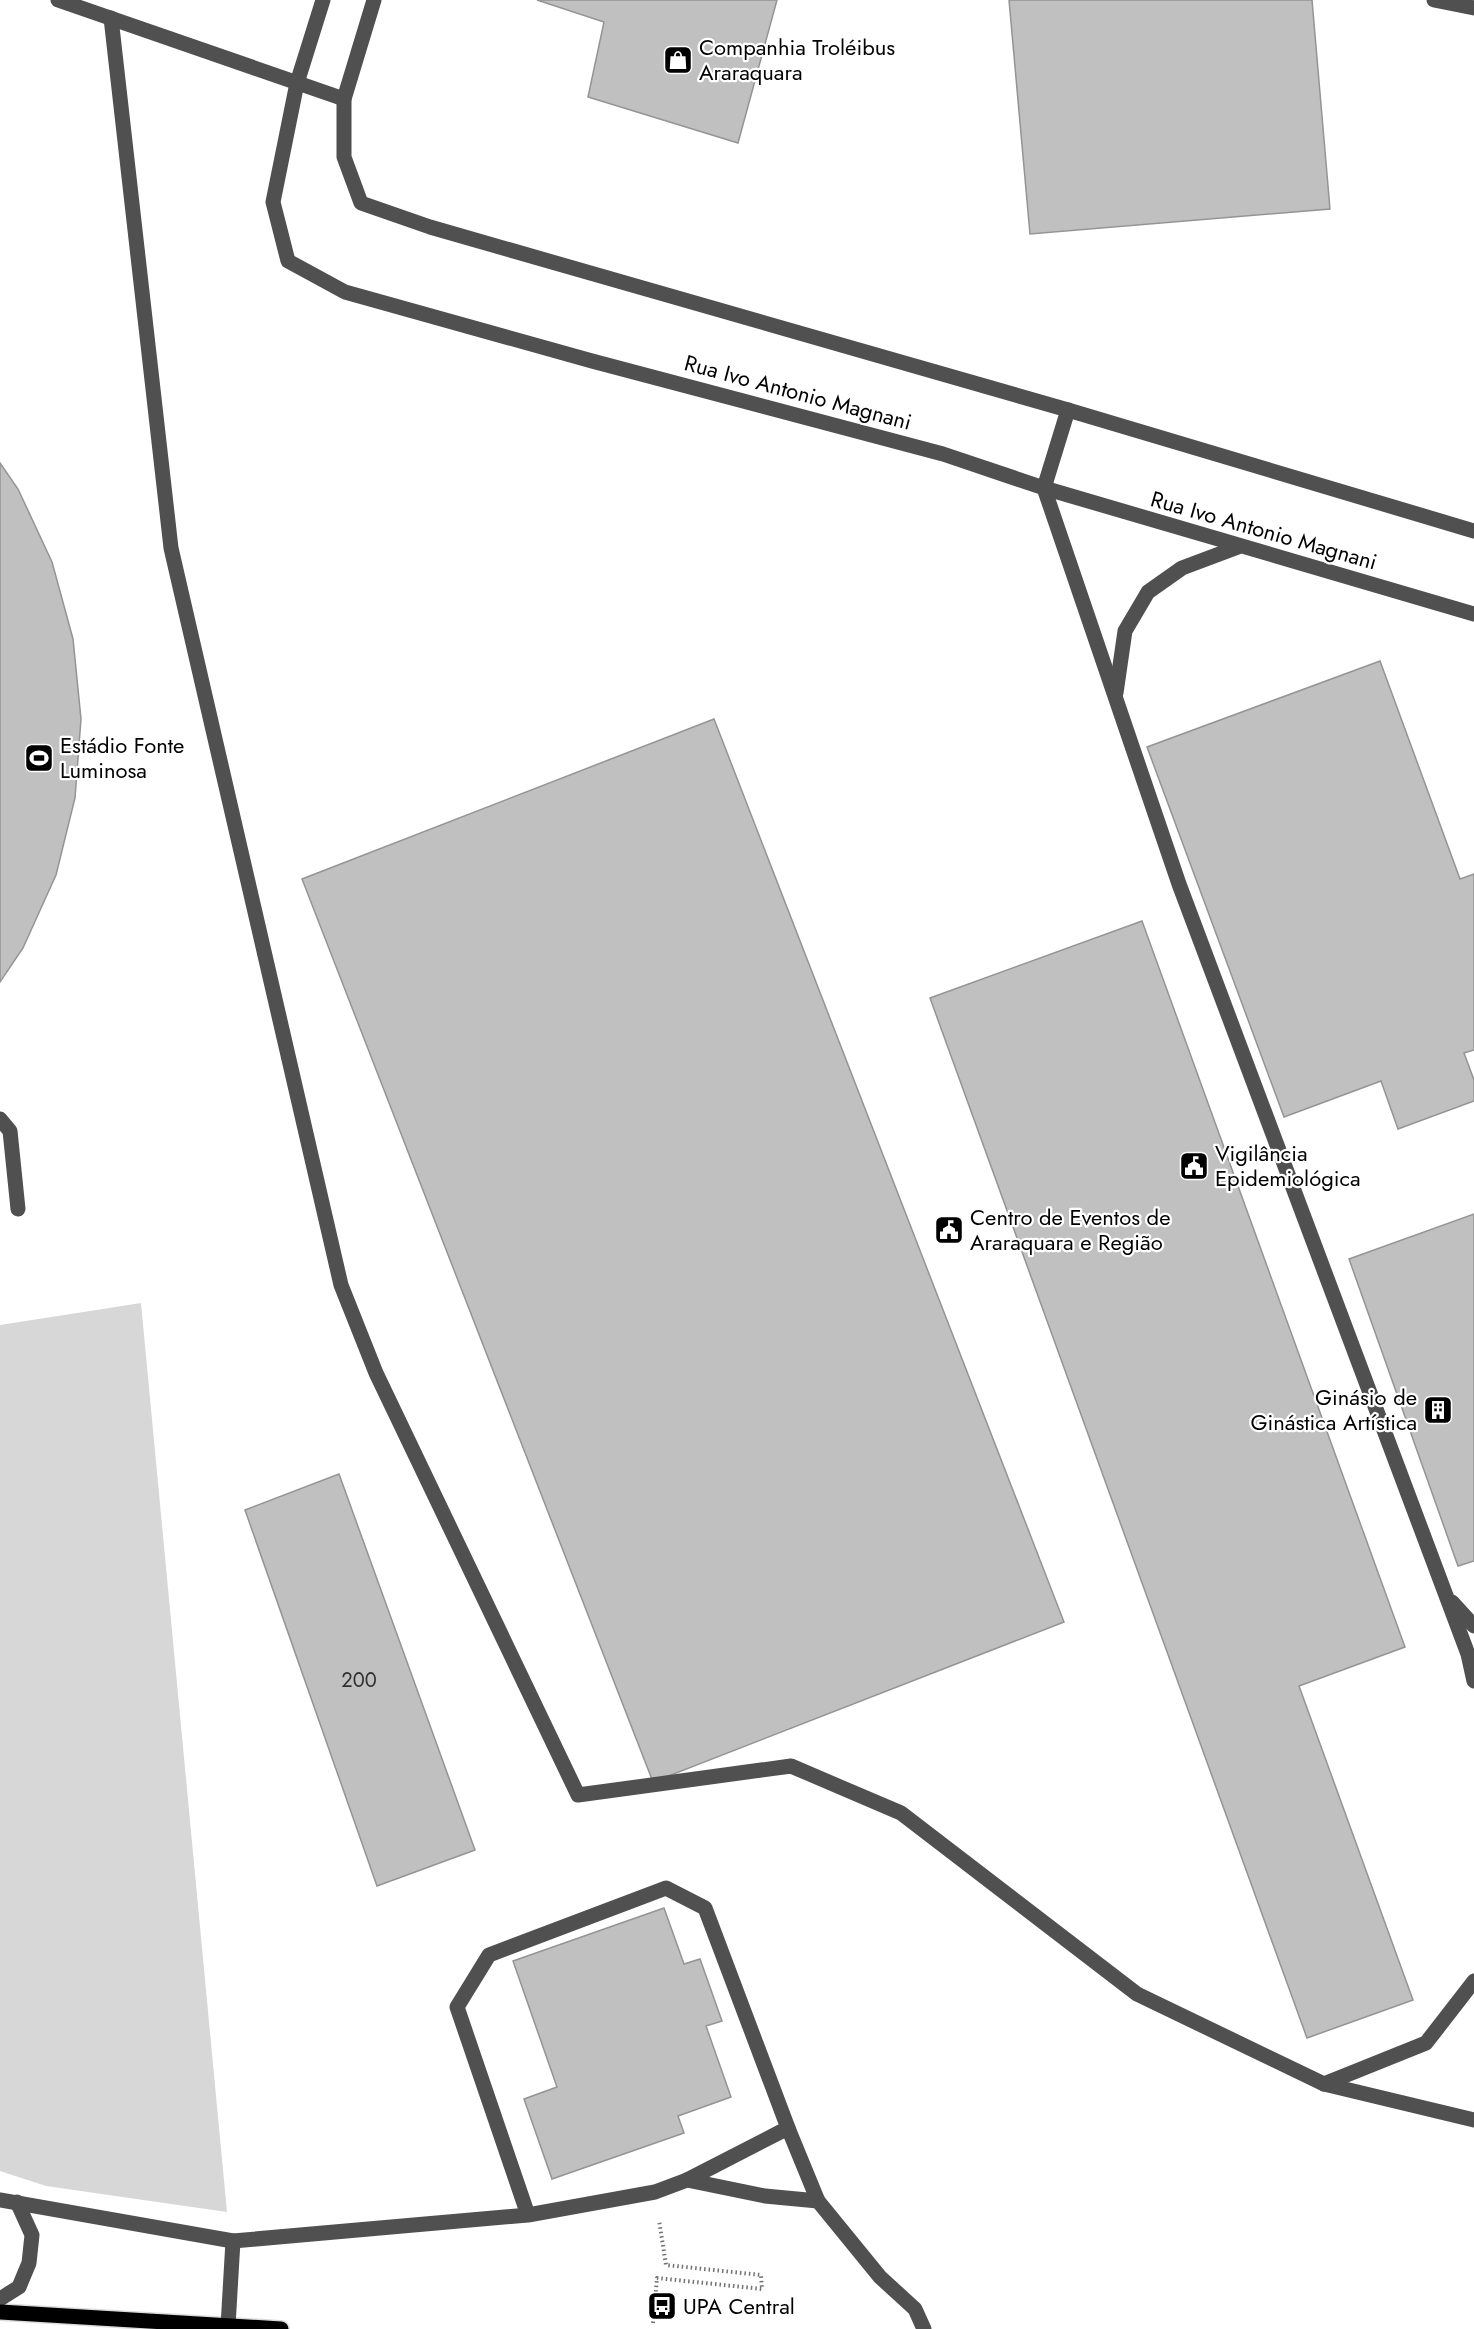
<svg xmlns="http://www.w3.org/2000/svg" width="1474" height="2329" viewBox="0 0 1474 2329" font-family="Jost,sans-serif">
	<rect width="100%" height="100%" fill="#fff"/>
	<path fill="#d7d7d7" d="M141,1303L227,2212L46,2186L0,2171V1325Z"/>
	<g fill="#c0c0c0" stroke="#949494" stroke-width="1.5">
		<path d="M537,0H777L738,143L588,97L604,22Z"/>
		<path d="M1009,0H1312L1330,209L1030,234Z"/>
		<path d="M0,463L18,489L52,562L73,639L81,719L75,798L56,875L23,948L0,982Z"/>
		<path d="M1380,661L1460,879L1474,874V1050L1464,1053L1474,1080V1101L1398,1129L1381,1081L1284,1117L1147,747Z"/>
		<path d="M714,719L1064,1622L653,1782L302,879Z"/>
		<path d="M1142,921L1405,1647L1299,1686L1413,2000L1307,2038L930,998Z"/>
		<path d="M1474,1214V1561L1458,1566L1349,1259Z"/>
		<path d="M339,1474L475,1850L377,1886L245,1510Z"/>
		<path d="M664,1908L684,1964L700,1959L722,2021L706,2026L731,2097L678,2116L684,2133L552,2179L524,2099L557,2087L513,1961Z"/>
	</g>
	<g fill="none" stroke-linecap="round" stroke-linejoin="round">
		<g stroke="#dbdbdb" stroke-width="18">
			<path id="major" d="M0,2312L281,2329"/>
		</g>
		<path stroke="#727272" stroke-width="4" stroke-dasharray="1.5 3" stroke-linecap="butt" d="M653,2323L657,2278L762,2289L761,2275L666,2265L659,2220"/>
		<g stroke="#505050" stroke-width="15">
			<path d="M58,0L344,99"/>
			<path d="M323,0L297,83L273,202L288,261L345,292L592,361L943,454L1044,488L1474,614"/>
			<path d="M374,0L344,99V157L361,203L430,227L1068,410L1474,531"/>
			<path d="M1434,0L1474,8"/>
			<path d="M111,18L171,548L341,1285L376,1373L578,1795L791,1766L901,1813L1137,1994L1324,2084L1474,2120"/>
			<path d="M1068,410L1044,488L1179,884L1468,1654L1474,1681"/>
			<path d="M1116,693L1125,631L1148,592L1182,568L1238,547"/>
			<path d="M0,1119L10,1131L18,1209"/>
			<path d="M1452,1602L1474,1626"/>
			<path d="M1324,2084L1426,2043L1474,1981"/>
			<path d="M788,2128L818,2201"/>
			<path d="M687,2180L765,2196L818,2201L880,2277L915,2309L924,2329"/>
			<path d="M0,2200L233,2241L528,2215L655,2192L687,2180L788,2128L705,1908L666,1888L489,1955L457,2007L528,2215"/>
			<path d="M0,2299L19,2287L29,2263L32,2235L17,2202"/>
			<path d="M228,2326L233,2241"/>
		</g>
		<use href="#major" stroke="#000" stroke-width="15"/>
	</g>
	<defs>
		<g id="shop-square" transform="scale(1.5)"><rect x="-9" y="-9" width="18" height="18" rx="4" fill="#000" stroke="#fff"/><path d="M-5-2.5h2.3a2.7 3.5 0 0 1 5.4 0H5L5.5 6h-11ZM-1.5-2.5h3a1.5 2.3 0 0 0-3 0Z" fill="#fff"/></g>
		<g id="stadium-square" transform="scale(1.5)"><rect x="-9" y="-9" width="18" height="18" rx="4" fill="#000" stroke="#fff"/><path d="M0-5a6.5 5 0 1 0 0 10a6.5 5 0 1 0 0-10ZM-3.5-1.8h7v3.6h-7Z" fill="#fff"/></g>
		<g id="civic-square" transform="scale(1.5)"><rect x="-9" y="-9" width="18" height="18" rx="4" fill="#000" stroke="#fff"/><path d="M-.6-6.5H3V-4.5H.6V-3L4-1V1h2V6H-6V1h2V-1L-.6-3ZM-1.2 2.5V6h2.4V2.5Z" fill="#fff"/></g>
		<g id="building-square" transform="scale(1.5)"><rect x="-9" y="-9" width="18" height="18" rx="4" fill="#000" stroke="#fff"/><path d="M-4-6H4V6H1V3H-1V6H-4ZM-2.5-4.3h1.7v1.8h-1.7ZM.8-4.3h1.7v1.8H.8ZM-2.5-1h1.7V.8h-1.7ZM.8-1h1.7V.8H.8Z" fill="#fff"/></g>
		<g id="bus-square" transform="scale(1.5)"><rect x="-9" y="-9" width="18" height="18" rx="4" fill="#000" stroke="#fff"/><path d="M-5-6H5V4H4V6H2V4H-2V6H-4V4H-5ZM-3.5-4V0h7V-4ZM-3.5 1.2v1.5H-2V1.2ZM2 1.2v1.5H3.5V1.2Z" fill="#fff"/></g>
	</defs>
	<g fill-rule="evenodd">
		<use href="#shop-square" x="678" y="60"/>
		<use href="#stadium-square" x="39" y="758"/>
		<use href="#civic-square" x="1194" y="1166"/>
		<use href="#civic-square" x="949" y="1230"/>
		<use href="#building-square" x="1438" y="1410"/>
		<use href="#bus-square" x="662" y="2306"/>
	</g>
	<g text-anchor="middle" stroke-width="4.5" stroke-linejoin="round" paint-order="stroke">
		<g font-size="20" fill="#303030">
			<text x="359" y="1687">200</text>
		</g>
		<g font-size="22" fill="#000" stroke="#fff" text-anchor="start">
			<text x="699" y="55">Companhia Troléibus<tspan x="699" dy="25">Araraquara</tspan></text>
			<text x="60" y="753">Estádio Fonte<tspan x="60" dy="25">Luminosa</tspan></text>
			<text x="1215" y="1161">Vigilância<tspan x="1215" dy="25">Epidemiológica</tspan></text>
			<text x="970" y="1225">Centro de Eventos de<tspan x="970" dy="25">Araraquara e Região</tspan></text>
			<text x="1417" y="1405" text-anchor="end">Ginásio de<tspan x="1417" dy="25">Ginástica Artística</tspan></text>
			<text x="683" y="2314">UPA Central</text>
		</g>
		<g font-size="22" fill="#000" stroke="#fff">
			<text transform="translate(798 392) rotate(15)" y="8">Rua Ivo Antonio Magnani</text>
			<text transform="translate(1264 530) rotate(16)" y="8">Rua Ivo Antonio Magnani</text>
		</g>
	</g>
</svg>
